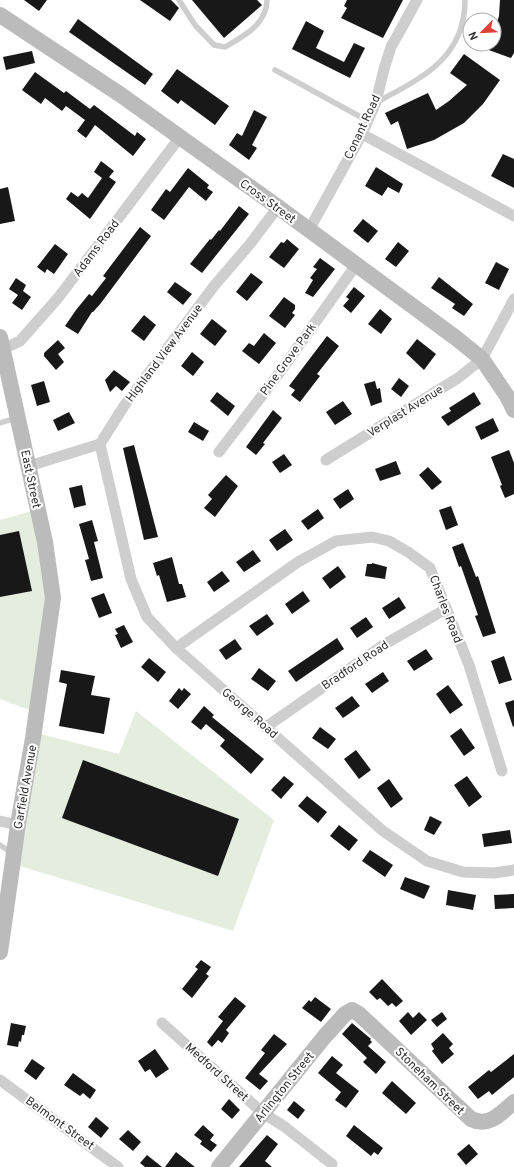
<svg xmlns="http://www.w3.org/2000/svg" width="514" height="1167" viewBox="0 0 514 1167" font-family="Overpass,sans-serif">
	<rect width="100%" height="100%" fill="#fff"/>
	<g fill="#e5eddf">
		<path d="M32,511L47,590L32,711L0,699V520Z"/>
		<path d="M136,711L274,820L233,931L20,866L41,734L119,754Z"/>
	</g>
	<g fill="#181818">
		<path d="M24,0H47L39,11Z"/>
		<path d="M140,0H171L179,8L170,21Z"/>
		<path d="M192,0H257L262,5L224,38Z"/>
		<path d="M347,0H403L383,38L341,18L347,8L344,6Z"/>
		<path d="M500,0H514V53L511,58L475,45L494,44V32L499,16Z"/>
		<path d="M78,19L153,74L145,85L69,32Z"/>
		<path d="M306,21L324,31L316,48L344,62L354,43L365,48L350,78L292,49Z"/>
		<path d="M32,51L35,63L6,70L3,57Z"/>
		<path d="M464,54L500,80L483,104L464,123L434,140L407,149L398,121L391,125L385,113L428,93L436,110L449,101L467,85L450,73Z"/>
		<path d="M177,69L229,106L215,125L181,100L178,104L161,91Z"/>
		<path d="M35,72L64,93L66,91L90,109L94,105L135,136L137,132L146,139L133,156L95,125L86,138L77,131L85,120L66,106L62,111L45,98L41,104L22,90Z"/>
		<path d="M254,110L267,117L252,145L257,148L249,160L229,145L237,133L242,136Z"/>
		<path d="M503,154L514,159V188L491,176Z"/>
		<path d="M101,161L114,171L109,177L116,182L90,219L66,199L71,192L78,197L82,193L88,198L102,178L94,172Z"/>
		<path d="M376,167L403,184L399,193L388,187L382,196L365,186Z"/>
		<path d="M188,168L209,185L207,188L213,192L206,201L189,187L164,220L151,210L166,189L170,192Z"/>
		<path d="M8,187L15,221L0,224V189Z"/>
		<path d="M239,206L249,214L202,273L190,264L210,239L211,240L219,230L220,231Z"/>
		<path d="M363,219L378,231L368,243L353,231Z"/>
		<path d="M140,227L151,236L101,303L93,312H92L78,334L65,326L76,310L89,294L92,296L106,278L103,276Z"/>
		<path d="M287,239L299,249L284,268L269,257L281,242L284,243Z"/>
		<path d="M398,242L409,251L396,267L385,259Z"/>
		<path d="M55,244L68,254L54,274L47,269L45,273L37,267Z"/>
		<path d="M320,258L335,269L313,297L305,293L313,280L310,278L317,269L313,267Z"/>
		<path d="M496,262L509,269L499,290L485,283Z"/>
		<path d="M251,273L263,282L247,301L236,292Z"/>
		<path d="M439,277L473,304L464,316L452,308L455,304L431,288Z"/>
		<path d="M16,278L26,285L23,291L31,297L22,310L12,303L18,295L9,289Z"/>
		<path d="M175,282L192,294L183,305L167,292Z"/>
		<path d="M354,287L365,296L351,313L343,306L349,299L346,297Z"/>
		<path d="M284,297L295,305V309L292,313L295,315L285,328L269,316Z"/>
		<path d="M380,309L392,319L381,334L368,324Z"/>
		<path d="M144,315L156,325L144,341L131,331Z"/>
		<path d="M212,319L227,331L215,346L200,334Z"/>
		<path d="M264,333L276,343L259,364L242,351L249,343L254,346Z"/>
		<path d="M327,336L339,346L317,374L320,376L300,402L291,395L295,390L289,386Z"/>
		<path d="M417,339L436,354L424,370L406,353Z"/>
		<path d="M58,340L65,348L58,354L64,362L56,370L44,356V353Z"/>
		<path d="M192,352L204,362L193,376L181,366Z"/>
		<path d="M114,370L130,382L122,391L116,386L110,392L105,380Z"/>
		<path d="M399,378L409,386L401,397L391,389Z"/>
		<path d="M44,381L50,402L37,406L31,385Z"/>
		<path d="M375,381L377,389L380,388L382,402L371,406L364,384Z"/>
		<path d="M217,392L235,406L228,416L210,401Z"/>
		<path d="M474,392L481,404L448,426L441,417L451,411L449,408Z"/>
		<path d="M343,401L352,414L335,425L326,412Z"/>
		<path d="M273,410L282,418L263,443L265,444L256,455L246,447Z"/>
		<path d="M69,412L75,423L58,431L53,420Z"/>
		<path d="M493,418L499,431L481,440L475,427Z"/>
		<path d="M194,422L209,431L203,441L188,432Z"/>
		<path d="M134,445L158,537L144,540L123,448Z"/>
		<path d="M509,450L514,463V494L505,498L500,486L502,485L491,457Z"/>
		<path d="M284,454L292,465L280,473L272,462Z"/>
		<path d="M396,461L401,474L380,481L375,469Z"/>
		<path d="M428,467L442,482L432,490L419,475Z"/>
		<path d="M226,475L238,486L215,517L204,508L212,499L208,495Z"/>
		<path d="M82,485L86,505L74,508L69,488Z"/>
		<path d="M348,489L354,499L340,509L333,499Z"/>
		<path d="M451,506L458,525L446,530L439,510Z"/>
		<path d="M318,509L324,518L308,530L301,521Z"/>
		<path d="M92,520L98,541L94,542L103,578L91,581L85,560L89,559L79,524Z"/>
		<path d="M285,529L293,540L277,551L269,540Z"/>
		<path d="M19,531L32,591L0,597V535Z"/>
		<path d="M463,543L476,577L478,576L496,633L483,637L475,616L478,615L461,566L459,567L452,547Z"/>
		<path d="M253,550L261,561L244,572L236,562Z"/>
		<path d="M172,557L179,584H182L186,597L167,602L159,575L157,576L153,563Z"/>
		<path d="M372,563L387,567L385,579L365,576L367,564H372Z"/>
		<path d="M338,566L346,577L330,589L322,578Z"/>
		<path d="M222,571L230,581L214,592L207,582Z"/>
		<path d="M303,591L310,601L292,614L285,604Z"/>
		<path d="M104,593L112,613L99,618L91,598Z"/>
		<path d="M399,597L406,608L389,619L382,608Z"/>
		<path d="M267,614L274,624L257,636L249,626Z"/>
		<path d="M366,617L373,627L357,638L350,628Z"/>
		<path d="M124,625L133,642L121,648L115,635L118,634L115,629Z"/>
		<path d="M337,638L344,649L296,682L288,671Z"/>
		<path d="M235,639L242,649L226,660L219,650Z"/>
		<path d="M426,649L433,659L414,671L407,661Z"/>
		<path d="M504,656L512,680L499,684L491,661Z"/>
		<path d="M149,658L166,672L158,682L141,667Z"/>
		<path d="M259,668L276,681L268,691L251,679Z"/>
		<path d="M61,670L95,676L91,695L110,698L104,734L59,726L67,684L59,682Z"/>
		<path d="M383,672L389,681L372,693L365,684Z"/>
		<path d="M448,685L463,705L450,714L436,694Z"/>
		<path d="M179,688L182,691L184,688L191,694L178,709L169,701Z"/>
		<path d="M352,696L360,706L343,718L335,708Z"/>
		<path d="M514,700V726L513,727L505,703Z"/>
		<path d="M204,706L214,715L212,717L264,759L251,774L220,746L225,740L206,724L201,730L191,722Z"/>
		<path d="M320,727L336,739L328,749L312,738Z"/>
		<path d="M461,728L475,748L464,756L450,736Z"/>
		<path d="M356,750L371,770L359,779L344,759Z"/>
		<path d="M83,760L239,819L218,876L62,818Z"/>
		<path d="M284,776L294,784L281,799L271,790Z"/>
		<path d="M467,776L482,797L469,807L454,785Z"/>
		<path d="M389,779L403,799L391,808L377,788Z"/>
		<path d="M307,796L327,812L318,823L298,806Z"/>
		<path d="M430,816L442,822L434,835L424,830Z"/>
		<path d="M339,825L358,840L349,851L330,836Z"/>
		<path d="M510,830L512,843L484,847L482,834Z"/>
		<path d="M370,850L393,865L385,877L362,861Z"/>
		<path d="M405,877L430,886L424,899L400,889Z"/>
		<path d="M448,890L476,895L473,910L446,905Z"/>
		<path d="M514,894V908L495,909L494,895Z"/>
		<path d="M201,960L211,967L206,974L209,976L192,998L182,989L198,969L195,967Z"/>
		<path d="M382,979L403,1001L396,1007L392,1003L388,1006L380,998L377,1000L369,992Z"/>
		<path d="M235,997L246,1006L226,1030L229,1033L222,1043L218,1040L212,1047L207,1042L223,1021L218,1017Z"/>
		<path d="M315,997L331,1009L321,1022L302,1008L309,1000L311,1002Z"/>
		<path d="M408,1012L413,1018L419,1012L427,1020L411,1035L399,1021Z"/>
		<path d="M442,1012L447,1019L437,1027L431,1020Z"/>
		<path d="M11,1023L26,1026L24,1035H22L21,1042L19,1041L18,1047L7,1045Z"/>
		<path d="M352,1023L371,1039L370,1040L372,1042L368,1046L386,1062L376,1074L363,1062L367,1058L342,1034Z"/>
		<path d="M443,1033L453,1044L449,1048L454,1054L442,1064L432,1051L434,1049L431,1044Z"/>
		<path d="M274,1034L287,1044L259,1074L268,1081L260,1090L245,1078L265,1053L261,1050Z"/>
		<path d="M155,1049L169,1069L156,1078L150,1069L145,1072L138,1061Z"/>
		<path d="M514,1054V1077L492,1095L489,1091L478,1099L468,1087L489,1070L491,1072Z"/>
		<path d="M332,1056L343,1065L336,1073L359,1091L346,1108L335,1100L341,1092L318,1073Z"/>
		<path d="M32,1059L45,1068L36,1080L24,1071Z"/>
		<path d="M73,1073L96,1090L90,1099L83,1093L80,1096L64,1085Z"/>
		<path d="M392,1081L416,1103L406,1114L382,1093Z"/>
		<path d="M229,1099L240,1110L232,1119L221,1109Z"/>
		<path d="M294,1101L305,1110L298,1119L287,1110Z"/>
		<path d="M96,1117L109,1128L101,1138L88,1127Z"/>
		<path d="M203,1125L214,1135L210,1140L217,1145L211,1152L200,1144L202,1141L194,1135Z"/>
		<path d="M354,1125L383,1148L378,1155L374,1152L371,1156L346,1136Z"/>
		<path d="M128,1130L141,1142L133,1151L119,1139Z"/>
		<path d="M267,1135L278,1144L265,1161L272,1167H239Z"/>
		<path d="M469,1144L478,1154L466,1165L457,1154Z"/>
		<path d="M176,1152L195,1167H165Z"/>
		<path d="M147,1155L162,1167H145L140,1163Z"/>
	</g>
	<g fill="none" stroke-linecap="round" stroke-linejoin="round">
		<g stroke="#cecece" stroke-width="5.5">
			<path d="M179,0L195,25L214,45L225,47C244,36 267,24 267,0"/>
			<path d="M275,70L368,121"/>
			<path d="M377,102C422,78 465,58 465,0"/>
			<path d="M0,423L16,418"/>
			<path d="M0,845L12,853"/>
		</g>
		<g stroke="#cecece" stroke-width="11">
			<path d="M362,134L514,216"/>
			<path d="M309,230L362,134L376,102L384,69L391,47L417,0"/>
			<path d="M3,349L20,341L58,298L180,137"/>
			<path d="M100,444L131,579L147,617L176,648L383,831L427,861L463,872L494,873L514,870"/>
			<path d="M219,452L280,372L356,265"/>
			<path d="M326,460L458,378L482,359L514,299"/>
			<path d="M29,466L100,444L124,406L214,286L250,244L278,207"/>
			<path d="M176,648L298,562L336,541L372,537L389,541L408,552L430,568L469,665L502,771"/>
			<path d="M266,727L385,644L446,609"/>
			<path d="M0,821L18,825"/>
			<path d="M162,1023L263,1113L285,1127L332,1164"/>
			<path d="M0,1080L118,1167"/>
		</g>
		<g stroke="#bbb" stroke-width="16">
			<path d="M0,15L121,95L278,207L456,338L482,359L507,396L514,410"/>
			<path d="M0,337L45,542L53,598L33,738L18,825L0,952"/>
			<path d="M219,1167L325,1036L345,1014L352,1010L359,1014L471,1119C489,1128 501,1113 514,1102"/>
		</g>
	</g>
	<g text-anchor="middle" stroke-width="4" stroke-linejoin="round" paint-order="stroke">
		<g font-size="12" fill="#313131" stroke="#fff">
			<text transform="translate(362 127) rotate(-65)" y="4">Conant Road</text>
			<text transform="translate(268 201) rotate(36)" y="4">Cross Street</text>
			<text transform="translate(96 248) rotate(-53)" y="4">Adams Road</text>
			<text transform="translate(164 353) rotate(-53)" y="4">Highland View Avenue</text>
			<text transform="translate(288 359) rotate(-54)" y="4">Pine Grove Park</text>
			<text transform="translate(405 411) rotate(-32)" y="4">Verplast Avenue</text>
			<text transform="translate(31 479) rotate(78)" y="4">East Street</text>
			<text transform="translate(446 609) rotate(69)" y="4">Charles Road</text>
			<text transform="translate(355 665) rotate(-34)" y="4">Bradford Road</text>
			<text transform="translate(250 713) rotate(41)" y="4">George Road</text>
			<text transform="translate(25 787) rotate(-80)" y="4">Garfield Avenue</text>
			<text transform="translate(217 1072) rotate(42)" y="4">Medford Street</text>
			<text transform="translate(430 1081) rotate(44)" y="4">Stoneham Street</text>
			<text transform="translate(284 1087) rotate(-51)" y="4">Arlington Street</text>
			<text transform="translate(60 1123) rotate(36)" y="4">Belmont Street</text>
		</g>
	</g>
	<g transform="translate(482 32) rotate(246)"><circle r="19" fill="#ffffff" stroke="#adadad"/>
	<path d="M0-3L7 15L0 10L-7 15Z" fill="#e33f37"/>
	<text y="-6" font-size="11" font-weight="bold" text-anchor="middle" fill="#313131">N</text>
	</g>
</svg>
